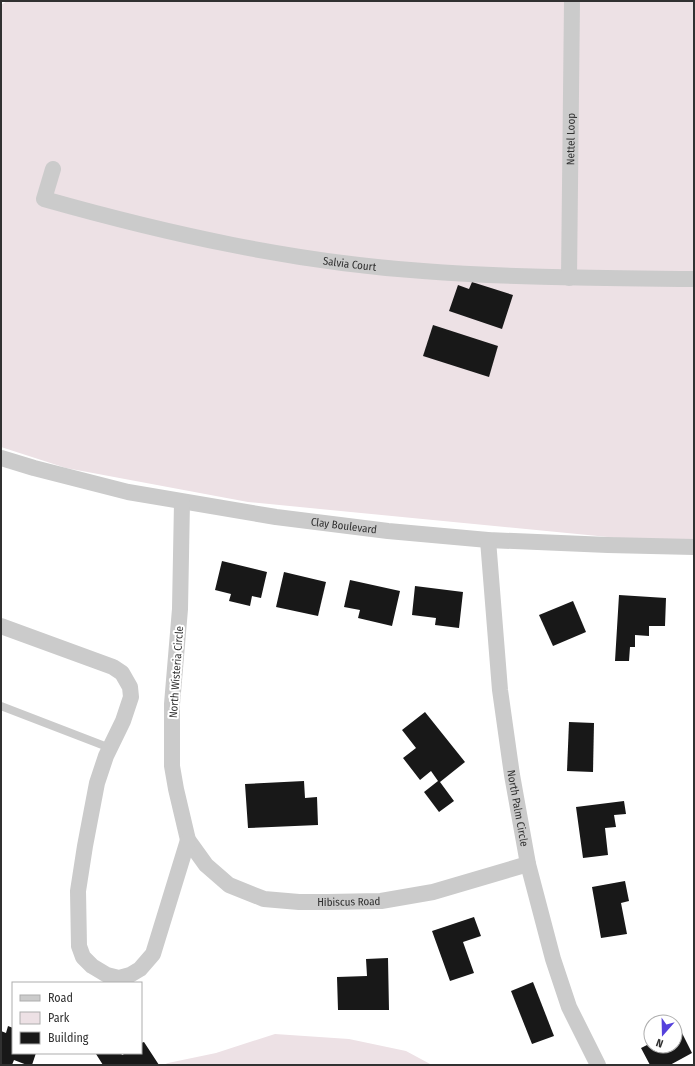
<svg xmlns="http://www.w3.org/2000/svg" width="695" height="1066" viewBox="0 0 695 1066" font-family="'Fira Sans Condensed',sans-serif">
	<rect width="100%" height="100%" fill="#fff"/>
	<g fill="#ede1e5">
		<path d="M7,1H694V543H670L248,502L66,468L1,447V5Z"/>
		<path d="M275,1034L349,1039L406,1051L432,1065H163L168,1063L216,1053Z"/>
	</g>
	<g fill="#181818">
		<path d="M472,282L513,295L502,329L449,311L458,285L469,289Z"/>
		<path d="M433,325L498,346L489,377L423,356Z"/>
		<path d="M222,561L267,572L261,598L252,596L250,606L229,601L231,594L215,590Z"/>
		<path d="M284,572L326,582L318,616L276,607Z"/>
		<path d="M350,580L400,591L392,626L358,618L360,610L344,607Z"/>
		<path d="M415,586L463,592L459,628L435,625L436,618L412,615Z"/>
		<path d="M619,595L666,598L665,626H649V636L635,635V647H630L629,661H615Z"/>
		<path d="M573,601L586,632L553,646L539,615Z"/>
		<path d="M425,712L465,762L440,782L454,801L439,812L424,792L438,781L431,771L420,780L403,758L416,748L402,730Z"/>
		<path d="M569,722L594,723L593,772L567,771Z"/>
		<path d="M304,781L305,798L317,797L318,825L248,828L245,784Z"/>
		<path d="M624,801L626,814L614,815L616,827L605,828L608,855L583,858L576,807Z"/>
		<path d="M625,881L629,901L621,903L627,934L601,938L592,887Z"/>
		<path d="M474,917L481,936L463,942L474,973L450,981L432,931Z"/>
		<path d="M388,958L389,1010H338L337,977L367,976L366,959Z"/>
		<path d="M533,982L554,1036L532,1044L511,991Z"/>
		<path d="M8,1026L13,1028V1053H36L32,1065H27L14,1060L12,1065H1V1031L6,1033Z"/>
		<path d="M680,1029L692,1053L670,1065H650L641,1048L651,1043V1046H675V1031Z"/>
		<path d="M144,1042L159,1065H103L96,1054L99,1053H121L122,1055L126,1053H141V1043Z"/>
	</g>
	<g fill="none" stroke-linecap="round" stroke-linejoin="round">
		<path stroke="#cbcbcb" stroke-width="8" d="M1,706L110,748"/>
		<g stroke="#cbcbcb" stroke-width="16">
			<path id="s1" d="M53,169L44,199C168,234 294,262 423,271C513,278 604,278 694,279"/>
			<path id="s2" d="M569,278L572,1"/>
			<path id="s3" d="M1,458L34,468L128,492L276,517L388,531L488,540L608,545L694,547"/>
			<path id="s4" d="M182,502L180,609L172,704V766L176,789L188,840L206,865L229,885L264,899L299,902H327L381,901L433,892L528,864"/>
			<path id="s5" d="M488,540L500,690L512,775L528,864L553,959L569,1007L598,1065"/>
			<path d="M1,626L113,667L122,673L130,687L131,697L123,721L106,756L97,783L85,846L78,891L79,946L83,957L92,966L107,975L119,978L130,975L140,969L153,954L188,840"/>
		</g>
	</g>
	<g text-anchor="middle" stroke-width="4" stroke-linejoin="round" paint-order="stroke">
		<g font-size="11" fill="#313131" stroke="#fff">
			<text dy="4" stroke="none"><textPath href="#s2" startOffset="139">Nettel Loop</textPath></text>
			<text dy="4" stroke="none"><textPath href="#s1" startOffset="344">Salvia Court</textPath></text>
			<text dy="4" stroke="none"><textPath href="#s3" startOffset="350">Clay Boulevard</textPath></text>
			<text transform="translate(176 672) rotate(-86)" y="4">North Wisteria Circle</text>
			<text dy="4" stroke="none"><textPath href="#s5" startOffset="270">North Palm Circle</textPath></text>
			<text dy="4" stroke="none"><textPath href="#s4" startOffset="524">Hibiscus Road</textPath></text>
		</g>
	</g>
	<rect width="695" height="1066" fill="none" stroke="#313131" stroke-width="4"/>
	<rect x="12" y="982" width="130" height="72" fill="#ffffff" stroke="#adadad"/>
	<rect x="20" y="995" width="20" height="6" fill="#cbcbcb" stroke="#adadad"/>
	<text x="48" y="1002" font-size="12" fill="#313131">Road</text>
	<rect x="20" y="1012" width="20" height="12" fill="#ede1e5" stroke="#adadad"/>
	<text x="48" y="1022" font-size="12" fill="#313131">Park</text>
	<rect x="20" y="1032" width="20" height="12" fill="#181818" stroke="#adadad"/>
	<text x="48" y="1042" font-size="12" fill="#313131">Building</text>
	<g transform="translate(663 1034) rotate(200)"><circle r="19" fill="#ffffff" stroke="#adadad"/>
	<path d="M0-3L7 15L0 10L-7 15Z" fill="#5440dc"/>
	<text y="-6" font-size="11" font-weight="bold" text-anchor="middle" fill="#313131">N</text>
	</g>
</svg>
